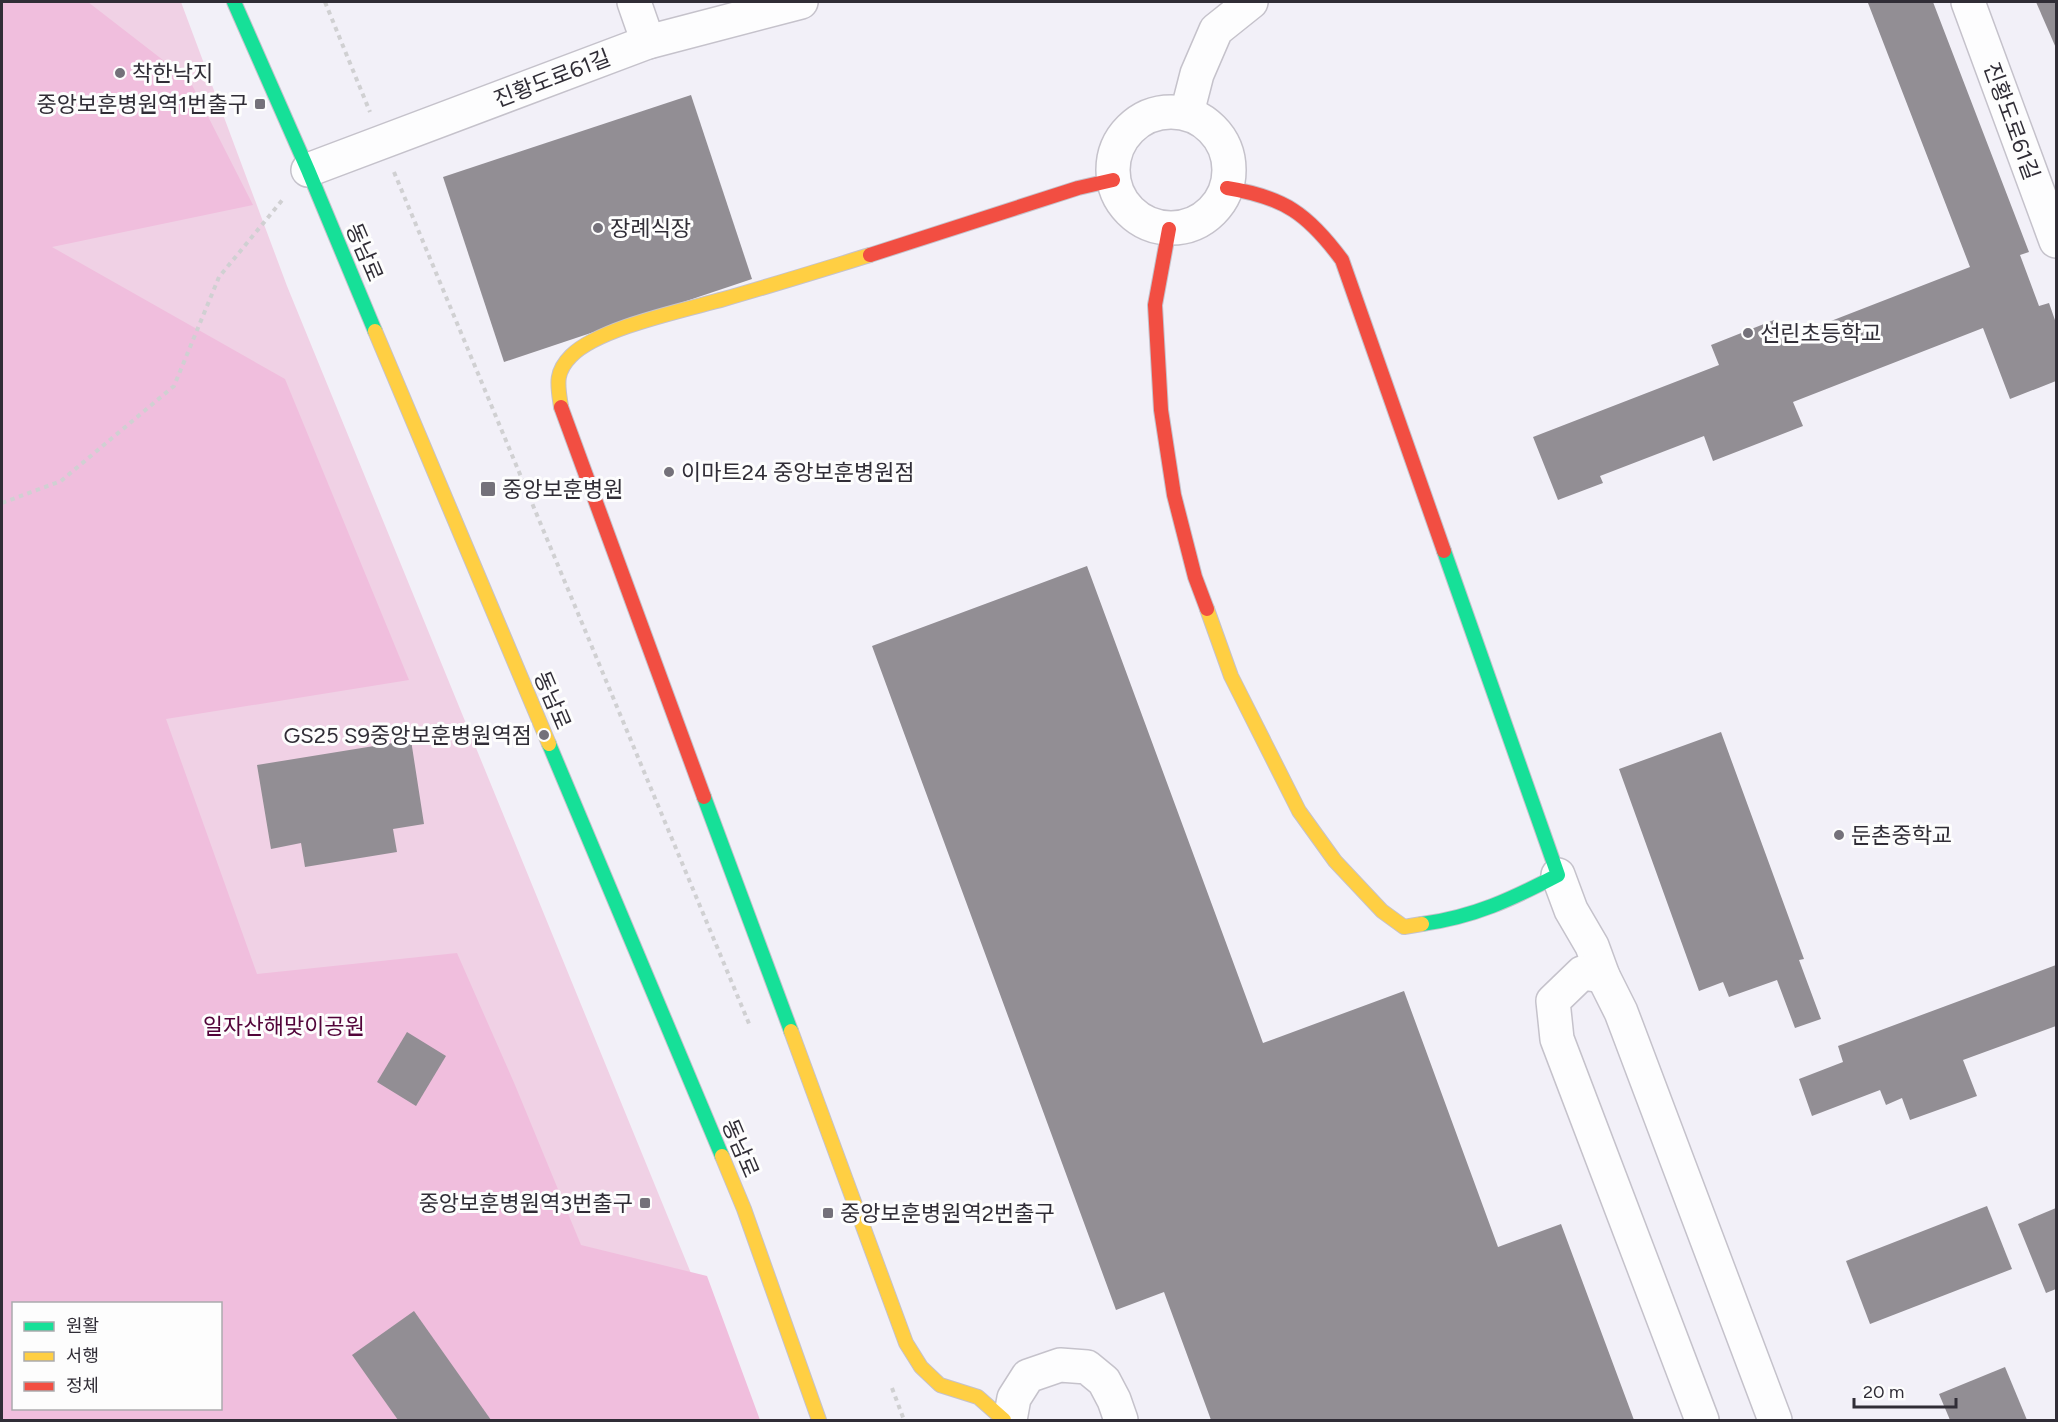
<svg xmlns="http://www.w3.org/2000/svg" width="2058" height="1422" viewBox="0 0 2058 1422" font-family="Figtree,'Noto Sans KR',sans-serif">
	<rect width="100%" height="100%" fill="#f2f0f8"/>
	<path fill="#f0d1e5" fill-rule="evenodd" d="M2,2H181L287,286L751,1420H2ZM14,1304H220V1408H14Z"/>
	<path fill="#f0bedd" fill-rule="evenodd" d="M2,2H88L190,81L253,205L52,247L285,379L409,680L166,719L257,974L457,953L515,1085L581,1245L707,1276L760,1420H2ZM14,1304H220V1408H14Z"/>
	<g fill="#928e94">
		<path d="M1873,2H1933L2029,252L2020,255L2039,306L2049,303L2056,323V381L2010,399L1983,328L1793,402L1803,426L1713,461L1704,436L1600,476L1603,483L1558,500L1533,437L1719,365L1711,345L1774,320L1782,340L1970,267L1868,3Z"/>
		<path d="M2036,2H2056V48Z"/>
		<path d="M691,95L752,279L504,362L443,177Z"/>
		<path d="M1087,566L1263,1043L1404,991L1498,1247L1561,1224L1634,1420H1211L1164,1292L1116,1310L872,646Z"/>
		<path d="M1721,732L1804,959L1799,960L1821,1019L1795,1028L1777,980L1729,997L1723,982L1699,991L1619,769Z"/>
		<path d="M411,740L424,824L393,829L397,852L305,867L301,843L271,849L257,765Z"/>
		<path d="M2056,965V1026L1963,1060L1977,1096L1910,1120L1902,1098L1886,1105L1880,1090L1812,1116L1799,1079L1843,1062L1838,1046Z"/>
		<path d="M407,1032L446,1056L416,1106L377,1082Z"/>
		<path d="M1987,1206L2012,1269L1870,1324L1846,1261Z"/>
		<path d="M2056,1208V1289L2046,1293L2018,1224Z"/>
		<path d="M414,1311L491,1420H398L352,1355Z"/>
		<path d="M2005,1367L2027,1420H1950L1939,1394Z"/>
	</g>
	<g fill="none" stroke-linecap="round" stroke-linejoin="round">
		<g stroke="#c5c2cb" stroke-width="36">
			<g id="street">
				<path d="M634,2L648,42"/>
				<path d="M1968,2L2056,241"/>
				<circle cx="1171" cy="170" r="58"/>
				<path d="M1187,113L1197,74L1216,30L1251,2"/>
				<path d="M308,170L648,42L801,2"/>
				<path d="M1558,875L1571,910L1592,946L1603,976L1621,1012L1775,1420"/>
				<path d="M1603,976L1582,973L1553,1001L1557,1039L1702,1420"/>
				<path d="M1010,1420L1014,1398L1028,1376L1060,1365L1087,1367L1104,1381L1114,1400L1121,1420"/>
			</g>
		</g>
		<g stroke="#c5c2cb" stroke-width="16">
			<g id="fast">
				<path d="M234,2L308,170L375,331"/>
				<path d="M549,744L722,1156"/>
				<path d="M704,797L791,1031"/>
				<path d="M1422,924C1474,917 1512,899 1558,875L1444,551"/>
			</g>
		</g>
		<g stroke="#c5c2cb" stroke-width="16">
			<g id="slow">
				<path d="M375,331L549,744"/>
				<path d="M561,407C558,386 554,373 571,356C598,328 685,310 724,299C773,285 821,270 870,255"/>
				<path d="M1207,609L1231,676L1299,811L1335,861L1382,911L1404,927L1422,924"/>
				<path d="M791,1031L906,1343L921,1367L940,1385L978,1397L1004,1420"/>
				<path d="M722,1156L744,1209L819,1420"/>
			</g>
		</g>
		<g stroke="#c5c2cb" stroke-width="16">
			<g id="jam">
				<path d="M1227,188C1284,197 1308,214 1342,260L1444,551"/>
				<path d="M1169,229L1155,305L1161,410L1174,495L1195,577L1207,609"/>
				<path d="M870,255L1078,188L1113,180"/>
				<path d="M561,407L704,797"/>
			</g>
		</g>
		<g stroke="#d0d0d2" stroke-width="4" stroke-dasharray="4.5 4.5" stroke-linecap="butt">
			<path d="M325,2L370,112"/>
			<path d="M394,172L750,1026"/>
			<path d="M2,503L61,481L174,386L219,277L284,198"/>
			<path d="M892,1388L904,1420"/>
		</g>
		<use href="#street" stroke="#fdfdfe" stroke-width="33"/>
		<use href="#fast" stroke="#16e098" stroke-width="14"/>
		<use href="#slow" stroke="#ffcf43" stroke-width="14"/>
		<use href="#jam" stroke="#f24e42" stroke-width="14"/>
	</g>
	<g fill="#74717a" stroke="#fdfdfd" stroke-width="2">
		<circle cx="120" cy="73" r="6"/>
		<rect x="254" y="98" width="12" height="12" rx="3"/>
		<circle cx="598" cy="228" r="6"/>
		<circle cx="1748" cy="333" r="6"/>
		<circle cx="669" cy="472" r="6"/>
		<rect x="480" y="481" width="16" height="16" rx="3"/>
		<circle cx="544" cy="735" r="6"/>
		<circle cx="1839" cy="835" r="6"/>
		<rect x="639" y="1197" width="12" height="12" rx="3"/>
		<rect x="822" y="1207" width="12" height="12" rx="3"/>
	</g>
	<g text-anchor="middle" stroke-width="6" stroke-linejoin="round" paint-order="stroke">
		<g font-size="22" fill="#302d36" stroke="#fdfdfd" text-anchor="start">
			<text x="132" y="81">착한낙지</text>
			<text x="248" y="112" text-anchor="end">중앙보훈병원역1번출구</text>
			<text x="610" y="236">장례식장</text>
			<text x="1760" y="341">선린초등학교</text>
			<text x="681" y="480">이마트24 중앙보훈병원점</text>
			<text x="502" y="497">중앙보훈병원</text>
			<text x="532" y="743" text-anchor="end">GS25 S9중앙보훈병원역점</text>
			<text x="1851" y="843">둔촌중학교</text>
			<text x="633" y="1211" text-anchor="end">중앙보훈병원역3번출구</text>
			<text x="840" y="1221">중앙보훈병원역2번출구</text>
		</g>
		<g font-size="22" fill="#302d36" stroke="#fdfdfd">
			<text transform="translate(552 78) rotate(-21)" y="8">진황도로61길</text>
			<text transform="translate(2012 121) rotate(70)" y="8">진황도로61길</text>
			<text transform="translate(365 252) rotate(67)" y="8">동남로</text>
			<text transform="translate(553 700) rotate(67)" y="8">동남로</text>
			<text transform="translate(741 1148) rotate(67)" y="8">동남로</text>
		</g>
		<g font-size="22" fill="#520339" stroke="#fdfdfd">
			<text x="284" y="1034">일자산해맞이공원</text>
		</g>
	</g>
	<rect width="2058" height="1422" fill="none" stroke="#302d36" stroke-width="6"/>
	<rect x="12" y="1302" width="210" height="108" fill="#fdfdfd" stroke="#abaaad" stroke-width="1.5"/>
	<rect x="24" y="1322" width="30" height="9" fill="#16e098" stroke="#abaaad" stroke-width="1.5"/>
	<text x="66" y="1332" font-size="18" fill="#302d36">원활</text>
	<rect x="24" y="1352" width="30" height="9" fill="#ffcf43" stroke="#abaaad" stroke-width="1.5"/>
	<text x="66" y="1362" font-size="18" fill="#302d36">서행</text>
	<rect x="24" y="1382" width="30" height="9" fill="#f24e42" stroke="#abaaad" stroke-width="1.5"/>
	<text x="66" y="1392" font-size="18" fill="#302d36">정체</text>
	<path d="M1854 1398v9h102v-9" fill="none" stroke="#302d36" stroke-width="3"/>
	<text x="1863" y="1398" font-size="18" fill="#302d36" stroke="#fdfdfd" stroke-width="4.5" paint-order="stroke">20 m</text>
</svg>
